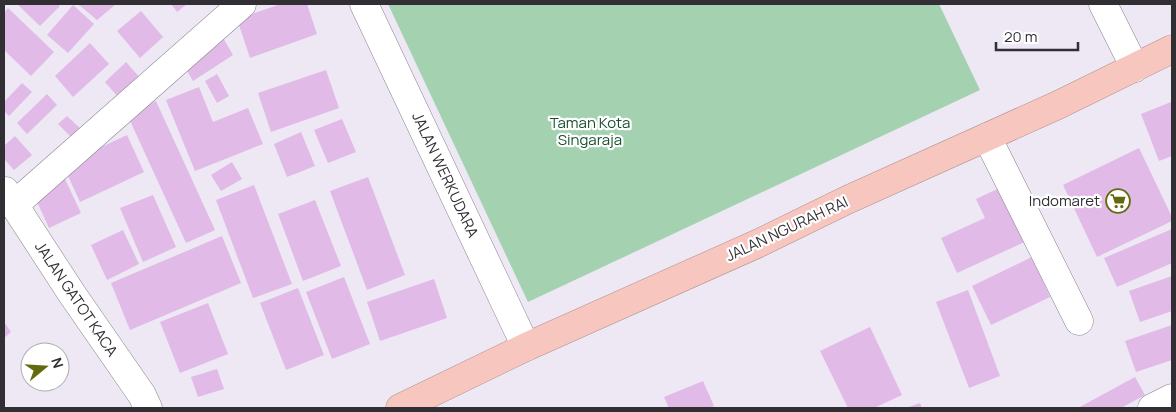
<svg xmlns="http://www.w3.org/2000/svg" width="1176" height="412" viewBox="0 0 1176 412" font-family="Manrope,sans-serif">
	<rect width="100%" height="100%" fill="#ede8f4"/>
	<path fill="#a4d2b0" d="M388,4H939L980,90L528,302Z"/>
	<g fill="#e1bae7">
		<path d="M17,4H57L60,6L40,26Z"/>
		<path d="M78,4H116L97,20Z"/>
		<path d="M171,4H187L177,12Z"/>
		<path d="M281,4H307L317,34L250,58L237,19Z"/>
		<path d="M73,5L94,24L68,53L47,35Z"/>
		<path d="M8,8L54,52L31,76L4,50V13Z"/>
		<path d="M141,11L163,37L140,58L117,31Z"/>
		<path d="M223,38L233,55L193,81L183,64Z"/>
		<path d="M90,43L109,64L73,97L55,76Z"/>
		<path d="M126,62L142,80L120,99L105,82Z"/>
		<path d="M326,70L339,108L271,132L258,93Z"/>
		<path d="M217,74L229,96L217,103L205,81Z"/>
		<path d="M22,83L32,92L9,116L4,111V102Z"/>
		<path d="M199,87L213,122L248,108L263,144L195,171L166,100Z"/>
		<path d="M47,94L57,105L27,134L17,123Z"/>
		<path d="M156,101L215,230L186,243L127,114Z"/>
		<path d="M1171,102L1172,106V156L1159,161L1141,114Z"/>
		<path d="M67,116L83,131L74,140L58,124Z"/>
		<path d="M342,119L356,152L328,163L314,130Z"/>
		<path d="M301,132L315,166L287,177L274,144Z"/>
		<path d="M127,135L144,172L80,202L63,165Z"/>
		<path d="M15,136L32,155L14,170L4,159V146Z"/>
		<path d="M1139,148L1172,217V221L1097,257L1063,185Z"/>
		<path d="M232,162L242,179L221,191L211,175Z"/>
		<path d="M368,177L405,275L367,290L330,191Z"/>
		<path d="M65,179L81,213L49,228L33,193Z"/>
		<path d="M254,185L292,284L253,298L216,200Z"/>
		<path d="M1006,185L1031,239L957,273L941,238L985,218L976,199Z"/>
		<path d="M153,195L176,247L143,262L120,208Z"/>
		<path d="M315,200L341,266L303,281L278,214Z"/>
		<path d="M1172,229V263L1117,287L1104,258Z"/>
		<path d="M123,230L139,264L107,280L91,245Z"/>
		<path d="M222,236L241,283L130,330L111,283Z"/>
		<path d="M1032,257L1050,297L991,325L972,286Z"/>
		<path d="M1172,276V311L1140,322L1129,291Z"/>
		<path d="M344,277L370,344L332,359L306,292Z"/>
		<path d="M434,279L447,318L380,341L367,302Z"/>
		<path d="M298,288L324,355L286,370L260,303Z"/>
		<path d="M968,290L1000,376L969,388L936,302Z"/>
		<path d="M208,303L228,354L180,373L160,322Z"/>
		<path d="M4,322L11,332L4,338Z"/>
		<path d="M1172,325V360L1136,372L1125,341Z"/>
		<path d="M870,327L902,395L874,408H848L820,351Z"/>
		<path d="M217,369L224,389L198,397L191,377Z"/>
		<path d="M1135,377L1145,395L1121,408H1078Z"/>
		<path d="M703,381L714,406L709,408H669L664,397Z"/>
		<path d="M920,403L922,408H906Z"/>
	</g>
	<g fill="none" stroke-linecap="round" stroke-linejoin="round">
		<g stroke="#898590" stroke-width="29">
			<g id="street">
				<path d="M364,4L526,347"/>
				<path d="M1103,4L1135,68"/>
				<path d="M987,137L1079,321"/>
				<path d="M5,191L72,294L142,395L148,408"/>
				<path d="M14,205L242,4"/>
				<path d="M1152,408L1172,398"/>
			</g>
		</g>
		<g stroke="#b2918e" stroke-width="29">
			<path id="highway" d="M400,408L526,347L759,243L847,200L1058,105L1172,49"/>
		</g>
		<use href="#street" stroke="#fff" stroke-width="28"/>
		<use href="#highway" stroke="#f7c6bf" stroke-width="28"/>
	</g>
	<defs>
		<g id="supermarket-ring" transform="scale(1.25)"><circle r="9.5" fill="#fff" stroke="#626a0d" stroke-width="1.5"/><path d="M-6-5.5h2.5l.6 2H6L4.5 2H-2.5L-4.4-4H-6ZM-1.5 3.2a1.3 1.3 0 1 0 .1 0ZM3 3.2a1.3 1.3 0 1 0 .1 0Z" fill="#626a0d"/></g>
	</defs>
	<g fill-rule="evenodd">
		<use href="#supermarket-ring" x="1118" y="201"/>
	</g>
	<g text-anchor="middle" stroke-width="4.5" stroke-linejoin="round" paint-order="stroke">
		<g font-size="15" fill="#17502d" stroke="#fff">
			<text x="590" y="128">Taman Kota<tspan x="590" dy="17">Singaraja</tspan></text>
		</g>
		<g font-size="15" fill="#312f34" stroke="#fff">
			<text transform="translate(445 175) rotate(65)" y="5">JALAN WERKUDARA</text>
			<text transform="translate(787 229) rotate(-25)" y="5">JALAN NGURAH RAI</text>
			<text transform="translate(76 299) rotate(56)" y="5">JALAN GATOT KACA</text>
		</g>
		<g font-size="15" fill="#312f34" stroke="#fff" text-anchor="end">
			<text x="1100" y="206">Indomaret</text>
		</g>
	</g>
	<rect width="1176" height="412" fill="none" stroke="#312f34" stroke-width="10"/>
	<g transform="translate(45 367) rotate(72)"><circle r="24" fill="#ffffff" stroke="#adacae"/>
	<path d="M0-4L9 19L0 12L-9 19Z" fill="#626a0d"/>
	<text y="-8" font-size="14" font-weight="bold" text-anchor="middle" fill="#312f34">N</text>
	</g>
	<path d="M996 42v8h82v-8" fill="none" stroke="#312f34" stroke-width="2.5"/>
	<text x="1004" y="42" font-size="15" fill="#312f34" stroke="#ffffff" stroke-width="4" paint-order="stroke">20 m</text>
</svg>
